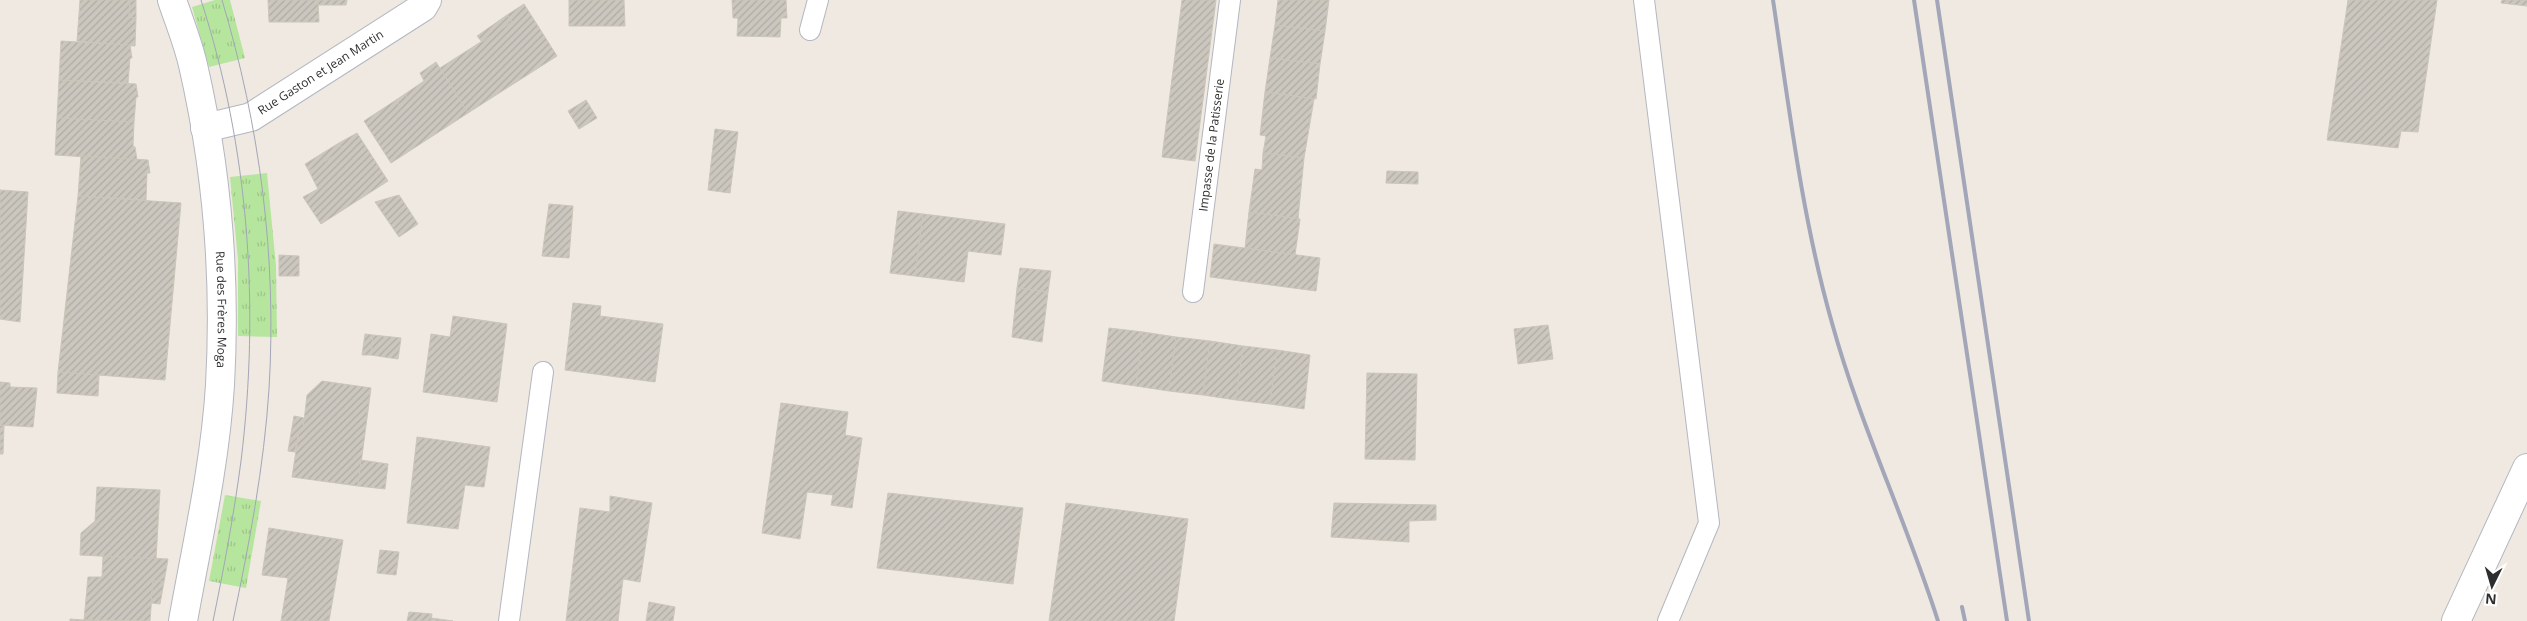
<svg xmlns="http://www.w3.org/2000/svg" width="2527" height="621" viewBox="0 0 2527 621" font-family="'Open Sans',sans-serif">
	<defs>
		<pattern id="grass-tufts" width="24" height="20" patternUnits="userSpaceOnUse" patternTransform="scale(1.25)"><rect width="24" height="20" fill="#b6e59e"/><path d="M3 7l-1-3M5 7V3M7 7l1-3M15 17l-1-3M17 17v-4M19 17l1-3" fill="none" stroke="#9dc588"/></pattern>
		<pattern id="building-hatch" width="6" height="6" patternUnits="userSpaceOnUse" patternTransform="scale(1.25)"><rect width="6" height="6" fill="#cbc7bf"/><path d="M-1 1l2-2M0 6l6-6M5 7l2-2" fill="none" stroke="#afaba4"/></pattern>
	</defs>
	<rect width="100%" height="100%" fill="#efe9e1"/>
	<g fill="url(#grass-tufts)">
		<path d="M215,0H230L245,58L209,67L192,7Z"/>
		<path d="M267,173L276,266L277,337L238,336V260L230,177Z"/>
		<path d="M225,495L261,501L246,588L209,581Z"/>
	</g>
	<g fill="url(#building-hatch)" stroke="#cbc5ba">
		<path d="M80,0H130L129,17L136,18L135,46L77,41Z"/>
		<path d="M130,0H136V18L129,17Z"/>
		<path d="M268,0H318L319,22H269Z"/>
		<path d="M318,0H347L346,5H318Z"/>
		<path d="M569,0H624L625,26H569Z"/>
		<path d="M732,0H786L787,18H781L780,37L737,36L738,18H733Z"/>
		<path d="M1182,0H1216L1195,161L1162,157Z"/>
		<path d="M1278,0H1329L1325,31L1275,25Z"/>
		<path d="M2348,0H2437L2418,132L2401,131L2398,148L2327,140Z"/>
		<path d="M2502,0H2527V6L2501,3Z"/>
		<path d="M524,4L557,56L468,113L440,68L512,22L507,15Z"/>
		<path d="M507,15L512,22L482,42L477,36Z"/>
		<path d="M1275,25L1325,31L1320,64L1270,58Z"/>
		<path d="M61,41L130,45L132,58H130L128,83L59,80Z"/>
		<path d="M1270,58L1320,64L1316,99L1265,92Z"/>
		<path d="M436,62L468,113L391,163L364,121L396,100L399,105L408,99L405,94L424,81L420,73Z"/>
		<path d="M59,80L136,84L138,97H136L134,122L57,118Z"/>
		<path d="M1265,92L1314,99L1304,158L1263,153L1266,136L1260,135Z"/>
		<path d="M405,94L408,99L399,105L396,100Z"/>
		<path d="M586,100L597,118L579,129L568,111Z"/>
		<path d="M57,118L134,122L133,146L135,147L137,160L55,155Z"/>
		<path d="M715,129L738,132L730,193L708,190Z"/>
		<path d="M357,133L388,181L321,224L303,197L318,189L309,171L343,150L339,143Z"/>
		<path d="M339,143L343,150L309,171L305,164Z"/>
		<path d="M1263,153L1304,158L1298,219L1249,212L1255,169L1262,170Z"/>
		<path d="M81,156L148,160L150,173H147L146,200L78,196Z"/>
		<path d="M1387,171L1418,172V184L1386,183Z"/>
		<path d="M0,190L28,192L20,322L0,319Z"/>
		<path d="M399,195L418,224L399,237L375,202Z"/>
		<path d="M78,196L181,203L165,380L58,372Z"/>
		<path d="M549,204L573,206L569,258L542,256Z"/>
		<path d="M898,211L923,214L915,276L890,273Z"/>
		<path d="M1249,212L1300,219L1295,255L1245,248Z"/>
		<path d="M923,214L1005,224L1001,255L968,251L964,282L915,276Z"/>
		<path d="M1214,244L1320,258L1316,291L1210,277Z"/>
		<path d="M279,255L299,256V276H279Z"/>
		<path d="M1020,268L1051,271L1048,292L1017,288Z"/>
		<path d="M1017,288L1048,292L1042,342L1012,337Z"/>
		<path d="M573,303L601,306L600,316L663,324L655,382L565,370Z"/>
		<path d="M453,316L507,324L497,402L423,392L431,334L450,337Z"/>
		<path d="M1548,325L1553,359L1518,364L1514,329Z"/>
		<path d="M1109,328L1143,332L1136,386L1102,381Z"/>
		<path d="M1143,332L1176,337L1169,391L1136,386Z"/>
		<path d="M365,334L373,335L371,355H362Z"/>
		<path d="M373,335L401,338L398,359L371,355Z"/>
		<path d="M1176,337L1210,341L1203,395L1169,391Z"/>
		<path d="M1210,341L1243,346L1236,400L1203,395Z"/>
		<path d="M1243,346L1277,350L1270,404L1236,400Z"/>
		<path d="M1277,350L1310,355L1304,409L1270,404Z"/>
		<path d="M58,372L99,375L98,396L57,393Z"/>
		<path d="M1367,373L1417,374L1415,460L1365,459Z"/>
		<path d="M322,381L371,388L358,486L292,477L299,431L303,430L307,395Z"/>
		<path d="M0,382L10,383V387L37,388L33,427L0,425Z"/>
		<path d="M781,403L848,412L845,435L862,438L852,508L831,505L833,495L807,492L800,539L762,533Z"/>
		<path d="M294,416L304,418L303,430L299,431L295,452L288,451Z"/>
		<path d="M0,425L4,426L3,454H0Z"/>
		<path d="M417,437L490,447L484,487L465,485L458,529L407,523Z"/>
		<path d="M361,460L388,464L385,489L358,486Z"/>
		<path d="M97,487L160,490L156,559L80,555L81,533L95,521Z"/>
		<path d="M888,493L1023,508L1013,584L877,568Z"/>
		<path d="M610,496L652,503L640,582L623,579L618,621H566L580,508L610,512Z"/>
		<path d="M1066,503L1188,519L1174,621H1049Z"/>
		<path d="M1334,503L1436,505V520L1409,521V542L1331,537Z"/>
		<path d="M269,528L343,540L329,621H281L288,578L262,575Z"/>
		<path d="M380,550L399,552L396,575L377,573Z"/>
		<path d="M103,556L168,559L164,582L153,580L150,621L84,620L88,577H102Z"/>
		<path d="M153,580L164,582L160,604L151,603Z"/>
		<path d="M649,602L675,607L673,621H646Z"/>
		<path d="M409,612L432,614L431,621H407Z"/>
		<path d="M431,618L453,621H431Z"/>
		<path d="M70,619L84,620L104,621H70Z"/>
	</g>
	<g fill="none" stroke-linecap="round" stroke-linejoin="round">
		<g stroke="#b4b7c1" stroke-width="22">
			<g id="lane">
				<path d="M1644,0L1709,523L1668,621"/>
				<path d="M810,30L818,0"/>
				<path id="s1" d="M1193,292L1230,0"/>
				<path d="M509,621L543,372"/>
			</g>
		</g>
		<g stroke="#b4b7c1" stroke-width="30">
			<g id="street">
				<path id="s2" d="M172,0C179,21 188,43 193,65C217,169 226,278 220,385C215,465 197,543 183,621"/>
				<path id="s3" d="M205,128L251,117L423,7L427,0"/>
				<path d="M2456,621L2527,468"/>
			</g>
		</g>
		<use href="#lane" stroke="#fff" stroke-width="20"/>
		<use href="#street" stroke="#fff" stroke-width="28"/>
		<g stroke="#a3a6b8" stroke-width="1">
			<path d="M201,0C249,148 260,307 241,461C234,514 224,568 213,621"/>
			<path d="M222,0C260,127 277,257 269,389C264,467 249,545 233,621"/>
		</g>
		<g stroke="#a3a6b8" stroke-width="4">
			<path d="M1773,0C1789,107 1802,218 1832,323C1860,425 1906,520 1938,621"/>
			<path d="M1914,0L2007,621"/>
			<path d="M1937,0L2029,621"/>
			<path d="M1962,607L1965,621"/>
		</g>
	</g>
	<g text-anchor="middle" stroke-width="5" stroke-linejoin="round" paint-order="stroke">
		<g font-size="12" fill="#2e2e2e" stroke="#fff">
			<text dy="4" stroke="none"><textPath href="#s3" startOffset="130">Rue Gaston et Jean Martin</textPath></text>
			<text dy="4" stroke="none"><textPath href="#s1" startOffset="148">Impasse de la Patisserie</textPath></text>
			<text dy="4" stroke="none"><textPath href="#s2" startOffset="315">Rue des Frères Moga</textPath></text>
		</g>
	</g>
	<g transform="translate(2492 586) rotate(185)" stroke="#ffffff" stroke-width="4" paint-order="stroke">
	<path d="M0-4L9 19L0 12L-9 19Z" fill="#2e2e2e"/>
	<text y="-8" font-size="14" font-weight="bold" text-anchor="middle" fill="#2e2e2e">N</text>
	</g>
</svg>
